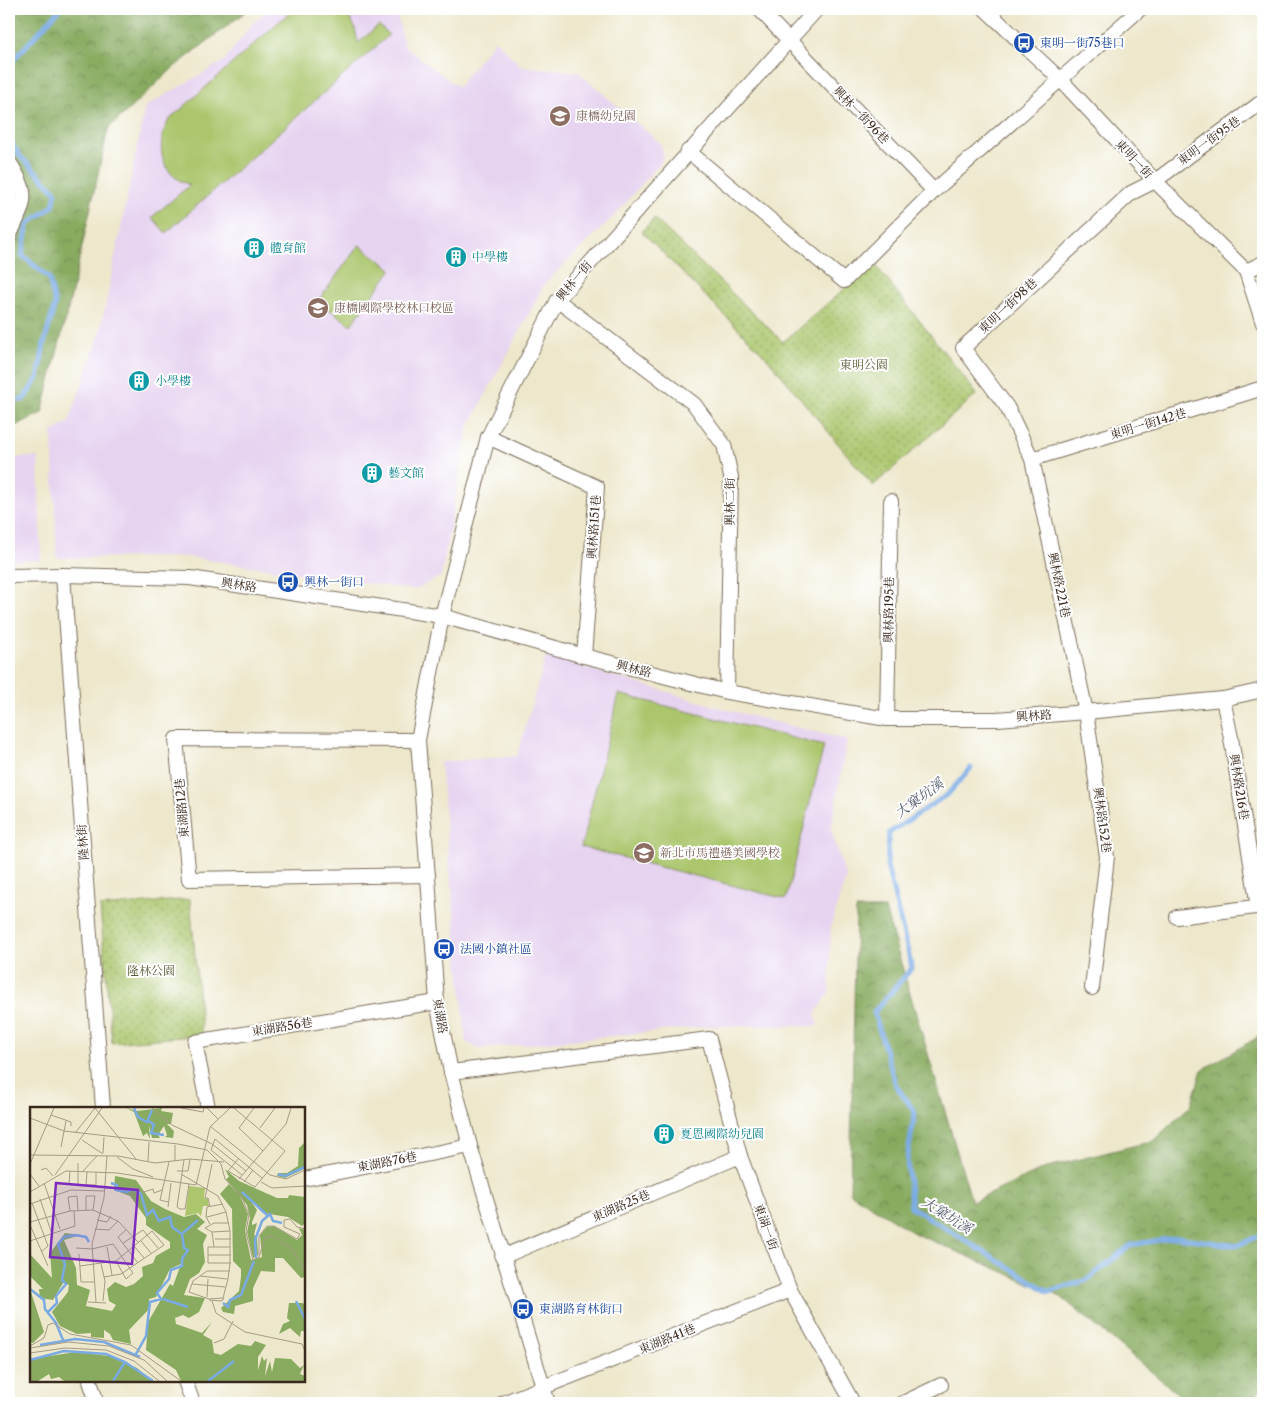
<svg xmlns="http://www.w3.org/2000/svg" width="1272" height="1412" viewBox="0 0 1272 1412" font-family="'Libre Caslon Text','Noto Serif TC',serif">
	<defs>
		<pattern id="green-dots" width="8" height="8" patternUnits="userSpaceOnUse" patternTransform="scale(1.25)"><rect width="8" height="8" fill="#abc66d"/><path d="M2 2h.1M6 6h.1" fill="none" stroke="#8ca159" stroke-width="1.8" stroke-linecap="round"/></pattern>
		<pattern id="forest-crowns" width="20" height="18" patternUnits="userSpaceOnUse" patternTransform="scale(1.25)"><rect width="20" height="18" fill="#88ab60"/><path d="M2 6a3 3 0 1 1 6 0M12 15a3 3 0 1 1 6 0" fill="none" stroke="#708b4f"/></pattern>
	</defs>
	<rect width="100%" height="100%" fill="#fff"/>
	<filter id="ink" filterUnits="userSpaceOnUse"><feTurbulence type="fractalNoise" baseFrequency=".02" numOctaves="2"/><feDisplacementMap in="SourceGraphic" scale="10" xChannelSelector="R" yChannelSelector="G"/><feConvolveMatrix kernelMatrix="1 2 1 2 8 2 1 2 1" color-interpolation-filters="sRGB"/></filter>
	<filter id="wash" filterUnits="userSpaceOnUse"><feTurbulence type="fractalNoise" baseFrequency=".0096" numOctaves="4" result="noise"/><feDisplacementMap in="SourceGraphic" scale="20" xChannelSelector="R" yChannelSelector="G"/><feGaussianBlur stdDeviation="1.12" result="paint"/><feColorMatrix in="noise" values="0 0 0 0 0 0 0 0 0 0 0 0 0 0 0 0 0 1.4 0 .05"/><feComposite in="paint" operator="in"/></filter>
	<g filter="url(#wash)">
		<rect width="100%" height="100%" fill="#ede7cb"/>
		<g fill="#e6d3f0">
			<path d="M269,9H396L404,46L458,87L495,40L521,66L578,72L661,144L663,156L661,162L615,215L545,283L468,428L441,576L414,590L188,557L57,558L52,432L69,422L100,333L145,107L224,61L252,24Z"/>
			<path d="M38,457L41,560L9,561V458Z"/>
			<path d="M546,656L728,710L847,740L831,830L846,877L831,926L829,994L815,1014L818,1026H711L479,1049L466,1042L440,762L517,756Z"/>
		</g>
		<g fill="url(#green-dots)" stroke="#737846">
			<path d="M654,218L783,342L874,263L977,394L873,486L767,358L642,232Z"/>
			<path d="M190,899L202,1035L112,1043L100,907Z"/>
		</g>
		<g fill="url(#forest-crowns)" stroke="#626a3f">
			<path d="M9,9H249L173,68L108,129L70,301L42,413L9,429Z"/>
			<path d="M856,909H885L972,1202L1048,1167L1153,1141L1191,1105L1202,1070L1263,1034V1391L1237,1403H1189L1061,1297L914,1233L850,1193Z"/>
		</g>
		<g fill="#abc66d" stroke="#737846">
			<path d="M297,9C319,9 346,2 355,28C356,33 357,38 358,43L379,25L389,35L166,233L152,217L190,185C161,176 154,146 169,120L283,18Z"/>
			<path d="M359,245L392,269L351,325L318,301Z"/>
			<path d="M619,694L824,746L786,899L581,847Z"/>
		</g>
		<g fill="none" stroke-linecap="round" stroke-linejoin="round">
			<g stroke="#79aae4" stroke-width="5">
				<path d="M9,69L14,59L60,9"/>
				<path d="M9,139L20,156L56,192L53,206L28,224L22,255L49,278L55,304L44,344L38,378L23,400L9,398"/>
				<path d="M971,768L948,794L889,833L887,866L912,968L874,1012L896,1086L915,1112L907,1160L911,1207L1049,1292L1087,1280L1131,1245L1177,1237L1236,1246L1263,1234"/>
			</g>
		</g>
	</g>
	<g filter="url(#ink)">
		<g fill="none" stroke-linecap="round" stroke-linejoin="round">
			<g stroke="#796c5b" stroke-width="16">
				<g id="street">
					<path d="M759,9L934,191"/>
					<path d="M985,9L1061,80L1155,181L1246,271L1263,323"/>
					<path d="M688,151L844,281L934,191L1140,9"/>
					<path d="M9,162C32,196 24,203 9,237"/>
					<path d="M1246,271L1263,263"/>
					<path d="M557,300L694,404L724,445L731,477L727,692"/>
					<path d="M488,437L597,487L584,656"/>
					<path d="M1032,459L1263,388"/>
					<path d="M63,575L103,1108"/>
					<path d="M9,576L63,575L190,578L442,616L584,656L727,692L887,719H997L1086,712L1223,699L1263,690"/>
					<path d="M1223,699L1231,738L1258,907"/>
					<path d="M887,719L891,501"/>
					<path d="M418,740L176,739L189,879L428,875"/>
					<path d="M1177,917L1263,906"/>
					<path d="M1092,988L1107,857L1086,712L1032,459L1007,407L963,348L1131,193L1155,181L1263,101"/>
					<path d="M451,1072L709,1039L740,1156L790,1290L853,1403"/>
					<path d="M208,1108L195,1042L437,1002"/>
					<path d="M304,1179L470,1146"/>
					<path d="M502,1257L740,1156"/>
					<path d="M90,1381L97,1403"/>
					<path d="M185,1381L193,1403"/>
					<path d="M503,1403L790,1290"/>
					<path d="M548,1403L470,1146L451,1072L437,1002L418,740L442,616L488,437L557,300L817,9"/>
					<path d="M903,1403L941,1385"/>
				</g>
			</g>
			<use href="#street" stroke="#fff" stroke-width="14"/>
		</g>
	</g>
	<defs>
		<g id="bus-disc" transform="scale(1.125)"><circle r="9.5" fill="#1a4fb4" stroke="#fff"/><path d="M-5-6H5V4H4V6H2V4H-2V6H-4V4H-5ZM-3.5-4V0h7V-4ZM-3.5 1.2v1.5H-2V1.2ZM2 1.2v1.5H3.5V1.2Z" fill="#fff"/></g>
		<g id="school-disc" transform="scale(1.125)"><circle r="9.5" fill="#8d6e63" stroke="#fff"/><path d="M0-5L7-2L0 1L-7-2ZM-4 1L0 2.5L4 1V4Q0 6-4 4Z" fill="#fff"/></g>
		<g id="building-disc" transform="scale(1.125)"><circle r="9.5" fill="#0f9aa8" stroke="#fff"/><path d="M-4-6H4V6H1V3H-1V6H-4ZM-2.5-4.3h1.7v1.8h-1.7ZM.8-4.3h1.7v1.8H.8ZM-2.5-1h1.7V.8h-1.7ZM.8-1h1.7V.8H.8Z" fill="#fff"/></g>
	</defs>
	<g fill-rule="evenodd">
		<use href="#bus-disc" x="1024" y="43"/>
		<use href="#school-disc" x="560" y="116"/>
		<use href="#building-disc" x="254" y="248"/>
		<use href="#building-disc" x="456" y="257"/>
		<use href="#school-disc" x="318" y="308"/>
		<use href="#building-disc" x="139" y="381"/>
		<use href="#building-disc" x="372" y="473"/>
		<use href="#bus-disc" x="288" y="582"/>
		<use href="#school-disc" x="644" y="853"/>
		<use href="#bus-disc" x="444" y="949"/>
		<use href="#building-disc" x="664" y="1134"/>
		<use href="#bus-disc" x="523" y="1309"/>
	</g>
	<g text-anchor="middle" stroke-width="4" stroke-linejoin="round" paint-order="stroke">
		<g font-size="12" fill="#164399" stroke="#fff" text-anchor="start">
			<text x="1040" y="47">東明一街75巷口</text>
			<text x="304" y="586">興林一街口</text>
			<text x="460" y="953">法國小鎮社區</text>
			<text x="539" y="1313">東湖路育林街口</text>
		</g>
		<g font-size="12" fill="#3b2a1e" stroke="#fff">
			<text transform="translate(861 115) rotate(46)" y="4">興林一街96巷</text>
			<text transform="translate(1209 141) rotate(-36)" y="4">東明一街95巷</text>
			<text transform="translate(1134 159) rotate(47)" y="4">東明一街</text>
			<text transform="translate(574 281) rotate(-50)" y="4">興林一街</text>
			<text transform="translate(1008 306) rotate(-43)" y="4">東明一街98巷</text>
			<text transform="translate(1148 424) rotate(-17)" y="4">東明一街142巷</text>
			<text transform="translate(730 502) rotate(-90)" y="4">興林二街</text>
			<text transform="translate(594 527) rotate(-86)" y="4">興林路151巷</text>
			<text transform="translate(239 585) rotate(9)" y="4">興林路</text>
			<text transform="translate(1059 585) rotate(78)" y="4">興林路221巷</text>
			<text transform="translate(889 610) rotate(-89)" y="4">興林路195巷</text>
			<text transform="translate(634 669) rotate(14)" y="4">興林路</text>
			<text transform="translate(1034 716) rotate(-4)" y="4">興林路</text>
			<text transform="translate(1239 787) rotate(81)" y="4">興林路216巷</text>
			<text transform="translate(182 808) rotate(-95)" y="4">東湖路12巷</text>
			<text transform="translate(1102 820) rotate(82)" y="4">興林路152巷</text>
			<text transform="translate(83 842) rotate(-94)" y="4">隆林街</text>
			<text transform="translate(440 1016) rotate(80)" y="4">東湖路</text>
			<text transform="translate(282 1027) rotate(-9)" y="4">東湖路56巷</text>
			<text transform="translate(387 1162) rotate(-11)" y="4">東湖路76巷</text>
			<text transform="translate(621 1206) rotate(-23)" y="4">東湖路25巷</text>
			<text transform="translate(766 1227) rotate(70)" y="4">東湖一街</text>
			<text transform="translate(667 1339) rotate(-22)" y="4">東湖路41巷</text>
		</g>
		<g font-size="12" fill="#785e54" stroke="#fff" text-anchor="start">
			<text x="576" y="120">康橋幼兒園</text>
			<text x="334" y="312">康橋國際學校林口校區</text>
			<text x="660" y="857">新北市馬禮遜美國學校</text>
		</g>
		<g font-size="12" fill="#0d838f" stroke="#fff" text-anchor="start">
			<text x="270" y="252">體育館</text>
			<text x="472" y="261">中學樓</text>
			<text x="155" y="385">小學樓</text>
			<text x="388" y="477">藝文館</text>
			<text x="680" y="1138">夏恩國際幼兒園</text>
		</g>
		<g font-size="12" fill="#5d5936" stroke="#fff">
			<text x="864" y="369">東明公園</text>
			<text x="151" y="975">隆林公園</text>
		</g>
		<g font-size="14" font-style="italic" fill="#545d6d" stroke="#fff">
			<text transform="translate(919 798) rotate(-36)" y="5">大窠坑溪</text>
			<text transform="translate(947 1215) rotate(32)" y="5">大窠坑溪</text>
		</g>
	</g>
	<g transform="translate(30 1107)">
		<rect width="275" height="275" fill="#ede7cb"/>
		<path d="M159,79L175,81L174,91L178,92L179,99H173L171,109L168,106L155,109Z" fill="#abc66d"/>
		<path d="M96,1L107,4L132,1L131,4L143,6L141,17H137L144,24L143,31L135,30L137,28L134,19L128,28L130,31H122L119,18L120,32L117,26L113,29L104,5ZM275,35V58L272,63L255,71L247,69L248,66H257L268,59L269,41ZM195,62L209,74L247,91H258L259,88L275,90V116L272,119L258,110L233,106L218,90L227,103L222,115V118L227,116L224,128L227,129L228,148L223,151L217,125L220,111L217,98L196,72L199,70ZM85,69L106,73L121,94L135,102L154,110L166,107L175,115L167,122L177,128L173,137L175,155L169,166L160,172L154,188L175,191L169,205L159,211L153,208L145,211L146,217L172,226L182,215L173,228L182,233L184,246L191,248L208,237L221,239L225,234L236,238L228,250V263L232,249L234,254L237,251L235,269L240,254L242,265L245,251L261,252L270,261L274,258L270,267L275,269V274H151L146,263L116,243L118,215L140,177L143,179L151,157L140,162L126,190L119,192L120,201L99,223L101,237L83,233L80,227L74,223V231L61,230V226L47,227L30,219L22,205L38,185L39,178L33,176L23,193L10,191L9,182H13L0,169V147L22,171L20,146L35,126L51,128L34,133L46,161L47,178L60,183L56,199L82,204L86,198L79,194L77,182L85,175L96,180L104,177L113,169L112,160L123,156L126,149L140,141V135L116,118V111L100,89L84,83ZM199,77L210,89L218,107L215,124L221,153L232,150L230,128L237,120L244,119L267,133L272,128L269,121L275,123V170L271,171L253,151H245V165L231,164L223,181V194L205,199L204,207L193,205L191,201L209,184L211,170V162L203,154L202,102L190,87ZM0,182L14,225L3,236L0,235ZM259,196H273L275,199V224H271L270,230L260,221L249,227L253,217L260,214L257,211ZM46,245L79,249L107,261L122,274H34L29,270L21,272L19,267L8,274H0V252Z" fill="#88ab60"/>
		<path fill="none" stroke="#79aae4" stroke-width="2.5" d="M104,1L108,10L117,15L122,3M119,14L124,18L121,26L134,28M248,67L255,69L275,60M81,76L87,78L86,83L97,85L103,82L111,87L117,108L123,103L129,114L140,110L142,120L152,127L154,141L158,143L152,152V159L141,163L139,172L127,186L131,192L120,195L116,229L106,247M212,85L237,108M153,126L168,113M226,151L225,133L232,114L240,107L243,114L252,116M0,182L14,193L15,202L26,216L33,233M133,192L158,200M266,194L275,212M193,196L198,200L200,193L211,188L224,154M18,205L27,196L26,189L36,177L32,173L35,157L28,137L34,130L45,128L56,130L59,135M10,238L45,232L74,235L110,250M0,253L34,244L76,247L95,255L123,274M83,274L95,255M178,274L204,254"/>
		<path fill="none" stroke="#a69b86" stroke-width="1" d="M65,1L106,52M122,1L142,18L182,37L216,64M151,1L173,5L174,1M177,1L188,12M204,1L255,44L225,80M224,1L209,21L233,44M21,8L41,15V19M0,11L34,24L148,37L177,43L191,57L195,72L211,89L219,107L216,125L223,153L229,150V129L237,119H244L267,132L270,127L254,120V113L260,112L267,120L275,122M180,19L240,68L256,72L275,63M230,21L245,1M45,26L65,1M52,33L73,47M31,40L36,14M73,46L74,30M0,48L88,49L125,56L160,52L194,55M87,50L103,62L123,70M209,51L198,64L225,80M154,53L147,100L150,102H155L159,77M118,54L119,35M145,54V38M0,57L24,1M11,63L16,61L23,69M40,64L39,77L48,78V56M53,64L67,49M147,64H158L160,52M57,65L56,78H66V65M0,67L9,79M151,67L188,89L196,105L200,124V156L198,172L193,191L179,192L159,185L163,174L177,164H200M25,68L72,1M212,68L181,43L185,32L232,71M209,72L256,17L261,1M214,75L223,63M231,75L242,81L275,79M14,76L30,122M94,82L103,80L114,85L123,82L124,86L132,83M0,85L36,64L87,66L166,78L180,20L200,1M10,92L23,130M138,95L130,93L139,55M2,96L18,139L11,145M0,97L41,83L75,84M138,100L141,76M180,100L178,91H175L182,57M56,103V89H65L63,103M40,104L38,90L47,89L48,103M177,110L196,105M67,113L77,115L81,109M0,115L40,104L63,103L88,114L108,135M199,116H184L175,121L182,125L200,124M180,117L176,110L177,100L193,97M0,118L18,159M65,122L79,123L88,114M96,123L88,130L108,156M182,125L184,140M185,132H201M0,134L45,119L44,104M111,134L121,146M93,136L113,123L128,141M104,139L114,151M77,140L82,168M200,140H178V156H201M46,141L62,142L83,137L103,166L96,172L86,154M49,147L51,175H65M178,148H201M229,150L235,131L243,129L263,143L275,165M71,157L75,174L73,194M50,159L86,154L122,124L134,138L91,167L74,170M170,169L197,172M162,177L195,180M177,190L178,172M179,193L192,194L194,191M182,194L186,206L215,225L272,237L275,244M58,195L76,196M66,195L62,137L74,91L77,49M184,236L194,232L203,214M0,239L14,231L18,218L23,216L40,227L101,238L151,274M0,241L38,235L79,239L114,253L137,274M0,246L35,241L76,243L104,254L129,274"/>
		<path fill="#7b2cbf" fill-opacity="0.15" stroke="#7b2cbf" stroke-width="2.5" d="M26,76L108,83L102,157L20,150Z"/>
		<rect width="275" height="275" fill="none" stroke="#3b2a1e" stroke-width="2.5"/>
	</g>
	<rect width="1272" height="1412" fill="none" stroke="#fff" stroke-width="30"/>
</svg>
